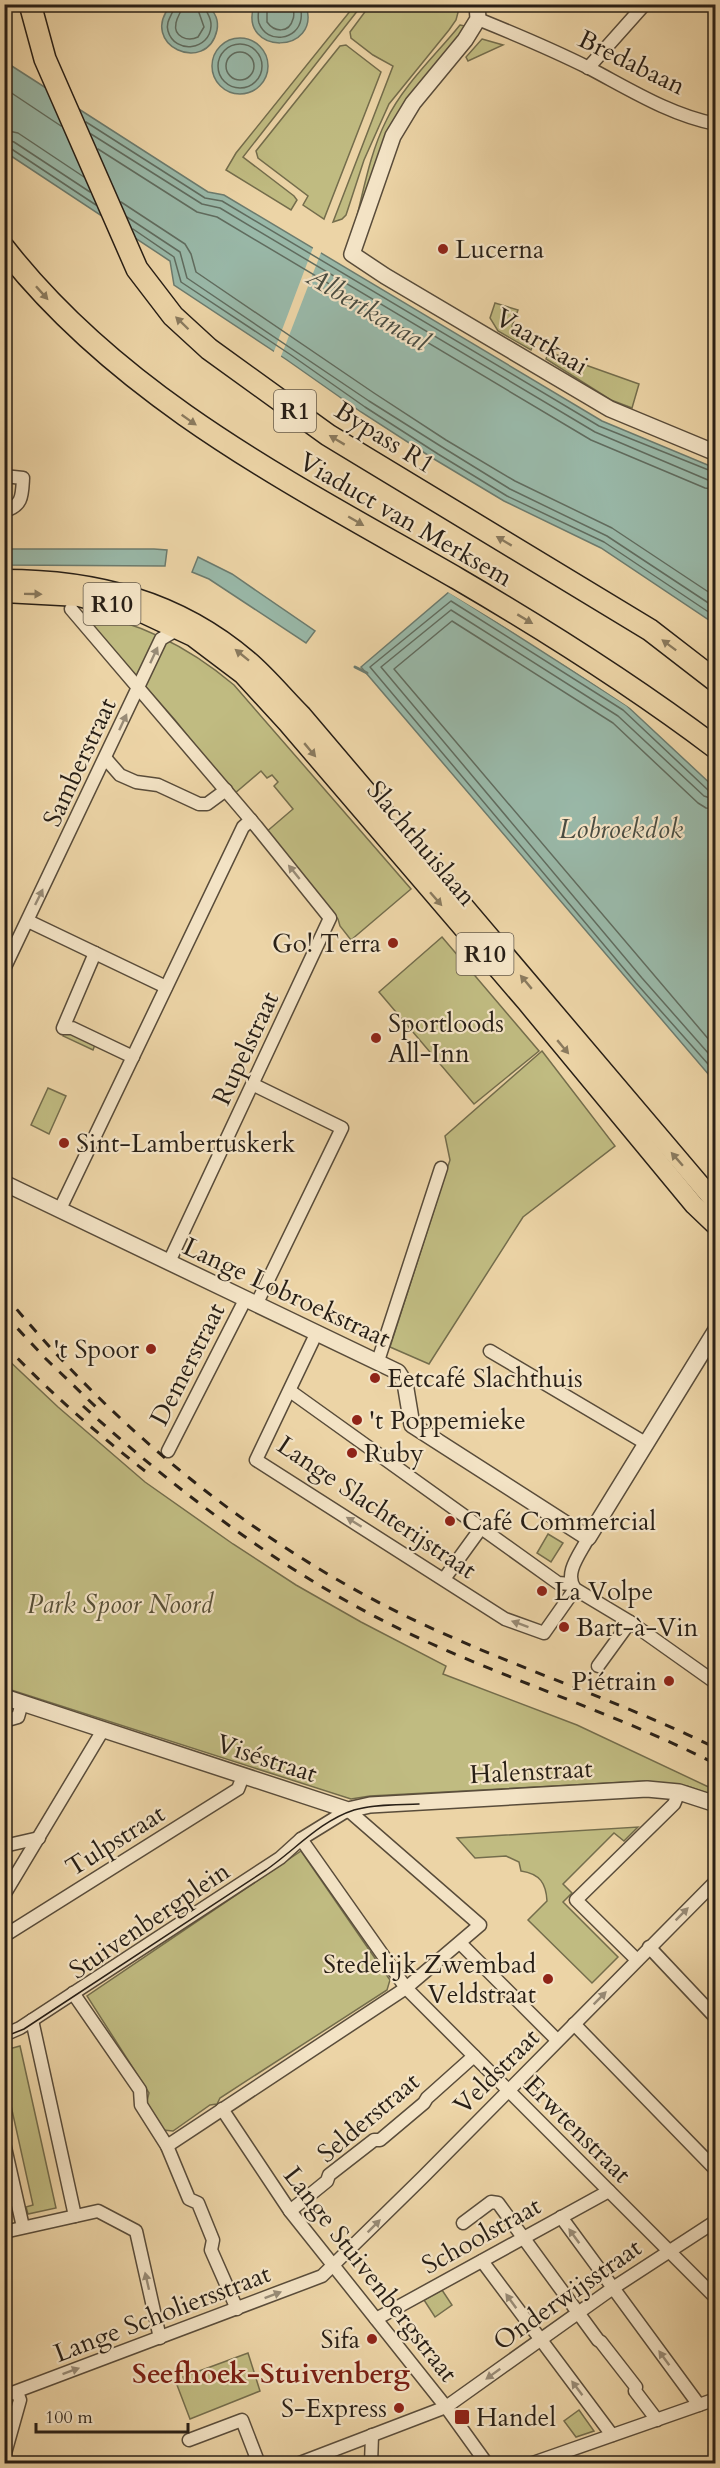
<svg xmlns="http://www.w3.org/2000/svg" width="720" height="2468" viewBox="0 0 720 2468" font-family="Cardo,serif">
	<rect width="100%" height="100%" fill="#ecd4a6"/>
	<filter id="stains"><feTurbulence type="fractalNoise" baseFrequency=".00333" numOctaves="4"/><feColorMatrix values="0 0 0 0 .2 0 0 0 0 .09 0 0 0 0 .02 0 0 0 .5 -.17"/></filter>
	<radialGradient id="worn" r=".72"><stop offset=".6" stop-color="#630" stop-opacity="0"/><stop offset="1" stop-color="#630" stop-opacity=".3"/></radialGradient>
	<g fill="#c0bb81" stroke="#746d4c" stroke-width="1.5">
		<path d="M355,5H362L243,157L294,196L297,200L291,210L226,170L236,153Z"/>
		<path d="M370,5H460L456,20L449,30L389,104L364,160L346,215L342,219L333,222L393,66L373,55L351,38L350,32Z"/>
		<path d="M460,25L465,26L461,36L402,109L355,224C364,189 370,153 386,121C403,85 436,55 460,25Z"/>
		<path d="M482,39L503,45L468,61L466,57Z"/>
		<path d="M346,45L381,72L324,219L303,205L308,196L258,158L256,151L340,46Z"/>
		<path d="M495,303L518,310L512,326L537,335L531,350L498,331L490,318Z"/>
		<path d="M549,352L639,384L632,408L611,400L546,359Z"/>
		<path d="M80,612C138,621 189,647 234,685L411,889L351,940L340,926L338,919L265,833L293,809L274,786L278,782L272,775L267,778L261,771L234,794L175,720Z"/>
		<path d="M442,937L539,1051L474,1104L379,992Z"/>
		<path d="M66,1029L96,1042L93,1050L63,1036Z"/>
		<path d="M542,1051L615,1146L523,1217L429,1364L390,1347L450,1160L445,1136Z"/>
		<path d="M48,1088L66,1096L49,1134L31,1125Z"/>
		<path d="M4,1356L58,1407L145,1482L233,1544L296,1585L361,1622L446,1666L443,1674L577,1725L715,1790V1796L687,1786L646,1781L370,1796L351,1799L5,1688Z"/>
		<path d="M548,1534L563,1543L551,1562L537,1553Z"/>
		<path d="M638,1827L624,1841L614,1833L563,1884L572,1893L563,1902L618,1957L592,1983L528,1920L547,1901C546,1883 540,1874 521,1871L519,1862L506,1856L475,1858L457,1838Z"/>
		<path d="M301,1851L390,1980L387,1990L220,2098L217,2104L210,2105L173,2131L163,2130L146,2105L149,2093L87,1996Z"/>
		<path d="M20,2046L56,2208L28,2214L26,2207L33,2205L10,2101L4,2102L5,2050Z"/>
		<path d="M442,2290L452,2305L435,2317L424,2300Z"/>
		<path d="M248,2353L260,2391L190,2419L177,2385L185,2382L183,2377Z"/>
		<path d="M579,2410L594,2431L576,2437L564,2421Z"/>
	</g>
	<g fill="#99b8a8" stroke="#6c7b6e" stroke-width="1.5">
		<path d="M171,5H207C214,11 219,20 217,30C207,76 137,45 171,5Z"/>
		<path d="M306,5C322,55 238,56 254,5Z"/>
		<circle cx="240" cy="66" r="28"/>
		<path d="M4,61L208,192L224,195L602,421L715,468V624L601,548L504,501L434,459L361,412L287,360L174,285L170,261L5,152Z"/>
		<path d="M5,549H154L167,550L165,566L5,565Z"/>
		<path d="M198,557L232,574L315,631L306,643L209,579L192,572Z"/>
		<path d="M449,592L626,705L715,788V1082L361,667Z"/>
	</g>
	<g fill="#ecd4a6">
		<path d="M314,245L322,250L280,359L273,354Z"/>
		<path d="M450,590L628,703L644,717L532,643L446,591Z"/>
	</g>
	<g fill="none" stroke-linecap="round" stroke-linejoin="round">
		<g stroke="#606c5f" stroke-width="1.5">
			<path d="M175,4C174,14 165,20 168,31C175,55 210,50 211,26C212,17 205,12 204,4"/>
			<path d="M183,4C182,12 177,16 176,23C173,37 188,42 198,37L204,27L196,4"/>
			<path d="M259,4C259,11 257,17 259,23C267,45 298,40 301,19C302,14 301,9 300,4"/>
			<path d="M267,4V22C274,32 289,34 293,19C295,15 293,9 293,4"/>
			<circle cx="240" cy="66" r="22"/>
			<circle cx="240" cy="66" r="14"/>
			<path d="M4,88L61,126"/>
			<path d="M86,122L205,198L222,201L599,426L716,473"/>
			<path d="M4,130L18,133L84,177"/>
			<path d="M91,134L202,204L220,208L595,432L708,480L716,481"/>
			<path d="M4,139L14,142L90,192"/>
			<path d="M4,147L10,148L96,205"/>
			<path d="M98,149L197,212L217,217L591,440L705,488L716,490"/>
			<path d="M121,202L185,244L191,254L196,272L374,393L446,440L515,481L612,528L716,597"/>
			<path d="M127,217L180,252L187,278L369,401L442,447L510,489L607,536L716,608"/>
			<path d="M133,229L174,257L181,282L291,355L365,407L438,454L507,496L604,542L716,617"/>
			<path d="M716,792L709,791L623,710L451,601L370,667L636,983L716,1073"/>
			<path d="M716,800L704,796L618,716L451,610L381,667L642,978L716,1062"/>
			<path d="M716,809L706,808L698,803L613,723L452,621L394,669L716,1048"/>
		</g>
		<path stroke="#6c7b6e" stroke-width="3" d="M355,667L367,673"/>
		<g stroke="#594c3a" stroke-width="15">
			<g id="minor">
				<path d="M478,19C515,34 553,50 589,68C629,89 670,115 716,124"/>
				<path d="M588,68L645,4"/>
				<path d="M4,476L23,478C22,495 23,506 4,511"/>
				<path d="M71,609L256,826L330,918L169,1262"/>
				<path d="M106,759L120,775L136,782L158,785L199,804H207L226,790"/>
				<path d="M28,921L166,987"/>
				<path d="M95,953L63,1028H72L133,1057"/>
				<path d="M4,969L161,639L178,629"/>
				<path d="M254,1085L342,1128L257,1303"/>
				<path d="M60,1209L243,827L251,820"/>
				<path d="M317,1332L256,1460L505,1619L544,1633L575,1589"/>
				<path d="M490,1351L647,1444"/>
				<path d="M378,1361L441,1168"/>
				<path d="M290,1391L558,1583L571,1584"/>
				<path d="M168,1451L246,1298"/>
				<path d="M588,1538C581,1553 563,1573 575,1589L630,1622L716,1683"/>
				<path d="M444,1579L481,1528"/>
				<path d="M598,1666L630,1622"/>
				<path d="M4,1721L18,1717L22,1703"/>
				<path d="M301,1839L406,1988L716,2298"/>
				<path d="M4,1846L39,1838"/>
				<path d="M4,1895L103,1730"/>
				<path d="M4,1936L238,1789L243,1776"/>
				<path d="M460,1943L557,2040"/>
				<path d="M649,1947L716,2018"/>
				<path d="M637,1960L576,1900L674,1804L679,1792"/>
				<path d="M73,1993L140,2090L141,2105L167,2146L189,2199L198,2203L213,2240L211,2250L237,2309"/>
				<path d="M32,2020L75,2216"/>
				<path d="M574,2024L716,2170"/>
				<path d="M4,2035L20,2028L280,1858L301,1839L348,1810L480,1925L406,1988L167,2146"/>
				<path d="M222,2109L290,2211L446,2407L487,2464"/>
				<path d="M4,2143L23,2227"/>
				<path d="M290,2211L327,2181L329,2175L374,2140H380L424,2103L427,2098L474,2056"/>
				<path d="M561,2217L699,2405"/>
				<path d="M463,2223L491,2202L498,2203L598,2340L601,2342L636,2387L635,2391L657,2420"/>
				<path d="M4,2232L98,2211L136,2231L160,2338"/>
				<path d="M482,2261L612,2435"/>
				<path d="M376,2319L609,2191"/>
				<path d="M4,2396L322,2276L423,2177L716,1881"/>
				<path d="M189,2440L242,2420L259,2464"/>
				<path d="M4,2457L20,2400L17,2392"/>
				<path d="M297,2464L446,2407L613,2288L716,2221"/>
				<path d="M371,2464L372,2435"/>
				<path d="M530,2464L716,2399"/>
			</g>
		</g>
		<g stroke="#594c3a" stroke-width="18">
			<g id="tertiary">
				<path d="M477,4L478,19L465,40L413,103L393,136L352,254L385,276L610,409L716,453"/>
				<path d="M4,1183L398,1372L405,1383L412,1425L588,1538L716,1330"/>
				<path d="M4,1697L348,1810L370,1805L647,1789L679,1792L716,1804"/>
			</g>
		</g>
		<g stroke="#281f16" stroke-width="21">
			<g id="primary">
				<path d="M4,579C95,579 178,600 248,660C267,676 284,697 302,715L716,1203"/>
				<path d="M4,593L79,597L144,614L193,637L242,674L287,723L526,1002L694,1205L716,1226"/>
			</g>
		</g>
		<g stroke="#281f16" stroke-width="24">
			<g id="motorway">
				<path d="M30,4L45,59L137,269L173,316L209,349L328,435L650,630L716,681"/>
				<path d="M4,248C123,400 295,485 458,579C547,631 634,686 716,748"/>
			</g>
		</g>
		<use href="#minor" stroke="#f3e3c5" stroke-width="12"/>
		<use href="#tertiary" stroke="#f3e3c5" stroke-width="15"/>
		<use href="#primary" stroke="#ecd4a6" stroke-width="18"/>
		<use href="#motorway" stroke="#ecd4a6" stroke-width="21"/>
		<path stroke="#281f16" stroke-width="1.5" d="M4,2037L24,2029L266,1870C295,1850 320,1821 354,1810C374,1804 398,1805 419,1804"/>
		<g stroke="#281f16" stroke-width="3" stroke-dasharray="10 10" stroke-linecap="butt">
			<path d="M4,1294C121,1437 271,1557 440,1632C531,1673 626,1704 716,1748"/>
			<path d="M4,1314L45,1358L97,1408"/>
			<path d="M4,1344C47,1390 95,1432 145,1471"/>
			<path d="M83,1406C180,1494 287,1575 406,1632C507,1680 615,1713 716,1764"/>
		</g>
	</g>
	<defs><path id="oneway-solid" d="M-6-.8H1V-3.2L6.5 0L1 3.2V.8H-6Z" transform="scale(1.5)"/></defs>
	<g fill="#8a7a5e">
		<use href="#oneway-solid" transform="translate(42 293) rotate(48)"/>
		<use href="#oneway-solid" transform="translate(182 323) rotate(-136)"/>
		<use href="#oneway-solid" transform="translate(189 420) rotate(35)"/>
		<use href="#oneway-solid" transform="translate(337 440) rotate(-149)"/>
		<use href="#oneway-solid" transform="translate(356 521) rotate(30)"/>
		<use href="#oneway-solid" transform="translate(504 541) rotate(-149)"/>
		<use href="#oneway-solid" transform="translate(33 594) rotate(1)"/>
		<use href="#oneway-solid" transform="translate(525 619) rotate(31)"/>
		<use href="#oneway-solid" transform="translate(669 645) rotate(-143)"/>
		<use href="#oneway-solid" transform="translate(242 655) rotate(-141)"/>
		<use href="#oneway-solid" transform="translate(310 750) rotate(50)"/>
		<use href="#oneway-solid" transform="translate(436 899) rotate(49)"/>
		<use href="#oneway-solid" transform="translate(526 982) rotate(-130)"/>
		<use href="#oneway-solid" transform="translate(563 1047) rotate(50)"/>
		<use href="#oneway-solid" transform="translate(677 1159) rotate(-131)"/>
	</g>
	<g fill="#988b76">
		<use href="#oneway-solid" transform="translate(154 655) rotate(-65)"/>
		<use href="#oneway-solid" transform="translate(123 722) rotate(-65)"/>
		<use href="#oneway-solid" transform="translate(294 872) rotate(-129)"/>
		<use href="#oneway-solid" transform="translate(39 897) rotate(-64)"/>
		<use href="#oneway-solid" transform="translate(354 1522) rotate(-148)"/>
		<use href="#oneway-solid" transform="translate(520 1624) rotate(-160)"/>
		<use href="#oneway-solid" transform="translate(682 1914) rotate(-45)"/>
		<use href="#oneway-solid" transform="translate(600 1998) rotate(-45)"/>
		<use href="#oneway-solid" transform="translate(374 2226) rotate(-45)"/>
		<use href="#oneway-solid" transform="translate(574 2236) rotate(-126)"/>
		<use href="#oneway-solid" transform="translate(147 2281) rotate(-103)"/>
		<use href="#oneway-solid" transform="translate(273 2295) rotate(-21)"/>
		<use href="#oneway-solid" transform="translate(511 2301) rotate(-126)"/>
		<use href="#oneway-solid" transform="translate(664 2358) rotate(-126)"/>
		<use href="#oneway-solid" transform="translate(71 2371) rotate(-20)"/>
		<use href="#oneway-solid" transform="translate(493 2374) rotate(144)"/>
		<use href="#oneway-solid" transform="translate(577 2388) rotate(-127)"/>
	</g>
	<g fill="#8f2418" stroke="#f3e3c5" stroke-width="2">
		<circle cx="443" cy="249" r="6"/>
		<circle cx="393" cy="943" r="6"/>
		<circle cx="376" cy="1038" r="6"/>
		<circle cx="64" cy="1143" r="6"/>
		<circle cx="151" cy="1349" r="6"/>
		<circle cx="375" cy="1378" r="6"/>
		<circle cx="357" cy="1420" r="6"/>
		<circle cx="352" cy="1453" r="6"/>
		<circle cx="450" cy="1521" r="6"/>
		<circle cx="542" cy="1591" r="6"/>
		<circle cx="564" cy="1627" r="6"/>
		<circle cx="669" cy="1681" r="6"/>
		<circle cx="548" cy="1979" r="6"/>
		<circle cx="372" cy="2339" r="6"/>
		<circle cx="399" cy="2408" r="6"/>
		<rect x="454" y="2409" width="16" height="16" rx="3"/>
	</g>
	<g text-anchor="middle" stroke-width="4.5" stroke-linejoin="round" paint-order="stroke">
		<g fill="#f3e3c5" stroke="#655a4a" stroke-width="1.5">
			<rect x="274" y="390" width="42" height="42" rx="4.5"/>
			<rect x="83.5" y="583" width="57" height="42" rx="4.5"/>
			<rect x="456.5" y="933" width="57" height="42" rx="4.5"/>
		</g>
		<g font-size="24" font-weight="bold" fill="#281f16">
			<text x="295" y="419">R1</text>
			<text x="112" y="612">R10</text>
			<text x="485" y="962">R10</text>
		</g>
		<g font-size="26" fill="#281f16" stroke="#f3e3c5">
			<text transform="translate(632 62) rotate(26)" y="9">Bredabaan</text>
			<text transform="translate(542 341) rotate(31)" y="9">Vaartkaai</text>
			<text transform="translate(385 437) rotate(32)" y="9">Bypass R1</text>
			<text transform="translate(406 519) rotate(30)" y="9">Viaduct van Merksem</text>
			<text transform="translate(79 762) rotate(-65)" y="9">Samberstraat</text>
			<text transform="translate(422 843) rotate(50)" y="9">Slachthuislaan</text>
			<text transform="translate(245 1048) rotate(-65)" y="9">Rupelstraat</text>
			<text transform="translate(287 1292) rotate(25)" y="9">Lange Lobroekstraat</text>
			<text transform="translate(187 1364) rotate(-63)" y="9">Demerstraat</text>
			<text transform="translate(377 1507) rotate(34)" y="9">Lange Slachterijstraat</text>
			<text transform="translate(267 1758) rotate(18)" y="9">Viséstraat</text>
			<text transform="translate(531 1771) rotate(-3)" y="9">Halenstraat</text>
			<text transform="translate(115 1840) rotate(-32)" y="9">Tulpstraat</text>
			<text transform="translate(149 1920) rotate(-34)" y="9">Stuivenbergplein</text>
			<text transform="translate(496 2071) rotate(-45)" y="9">Veldstraat</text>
			<text transform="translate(368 2117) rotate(-40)" y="9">Selderstraat</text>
			<text transform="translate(578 2129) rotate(45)" y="9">Erwtenstraat</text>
			<text transform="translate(481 2235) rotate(-29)" y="9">Schoolstraat</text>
			<text transform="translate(371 2274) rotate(52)" y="9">Lange Stuivenbergstraat</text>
			<text transform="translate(567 2294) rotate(-35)" y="9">Onderwijsstraat</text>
			<text transform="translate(162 2313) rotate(-21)" y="9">Lange Scholiersstraat</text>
		</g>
		<g font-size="26" fill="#281f16" stroke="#f3e3c5" text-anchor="start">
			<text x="455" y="258">Lucerna</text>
			<text x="381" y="952" text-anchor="end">Go! Terra</text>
			<text x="388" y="1032">Sportloods<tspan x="388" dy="30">All-Inn</tspan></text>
			<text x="76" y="1152">Sint-Lambertuskerk</text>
			<text x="139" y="1358" text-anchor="end">'t Spoor</text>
			<text x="387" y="1387">Eetcafé Slachthuis</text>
			<text x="369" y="1429">'t Poppemieke</text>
			<text x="364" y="1462">Ruby</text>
			<text x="462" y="1530">Café Commercial</text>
			<text x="554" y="1600">La Volpe</text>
			<text x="576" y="1636">Bart-à-Vin</text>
			<text x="657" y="1690" text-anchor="end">Piétrain</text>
			<text x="536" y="1973" text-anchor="end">Stedelijk Zwembad<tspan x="536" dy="30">Veldstraat</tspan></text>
			<text x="360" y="2348" text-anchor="end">Sifa</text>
			<text x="387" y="2417" text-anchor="end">S-Express</text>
			<text x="476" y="2426">Handel</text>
		</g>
		<g font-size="26" font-style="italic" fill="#564e36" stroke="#f3e3c5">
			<text x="120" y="1613">Park Spoor Noord</text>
		</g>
		<g font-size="27" font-style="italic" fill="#4a4d42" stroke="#f3e3c5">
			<text transform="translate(368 309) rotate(31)" y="9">Albertkanaal</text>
			<text x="621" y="838">Lobroekdok</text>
		</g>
		<g font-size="28" font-weight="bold" fill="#7a1f14" stroke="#f3e3c5">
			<text x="271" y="2383">Seefhoek-Stuivenberg</text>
		</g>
	</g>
	<rect width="720" height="2468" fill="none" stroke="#ecd4a6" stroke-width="24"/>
	<rect x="6" y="6" width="708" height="2456" fill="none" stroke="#281f16" stroke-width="3"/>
	<rect x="12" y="12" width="696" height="2444" fill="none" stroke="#281f16" stroke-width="1.5"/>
	<path d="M36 2423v9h152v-9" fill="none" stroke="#281f16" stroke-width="3"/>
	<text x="45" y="2423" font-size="18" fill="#281f16" stroke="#f3e3c5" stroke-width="4.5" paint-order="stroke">100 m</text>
	<rect width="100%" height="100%" filter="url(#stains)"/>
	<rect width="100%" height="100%" fill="url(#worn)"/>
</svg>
